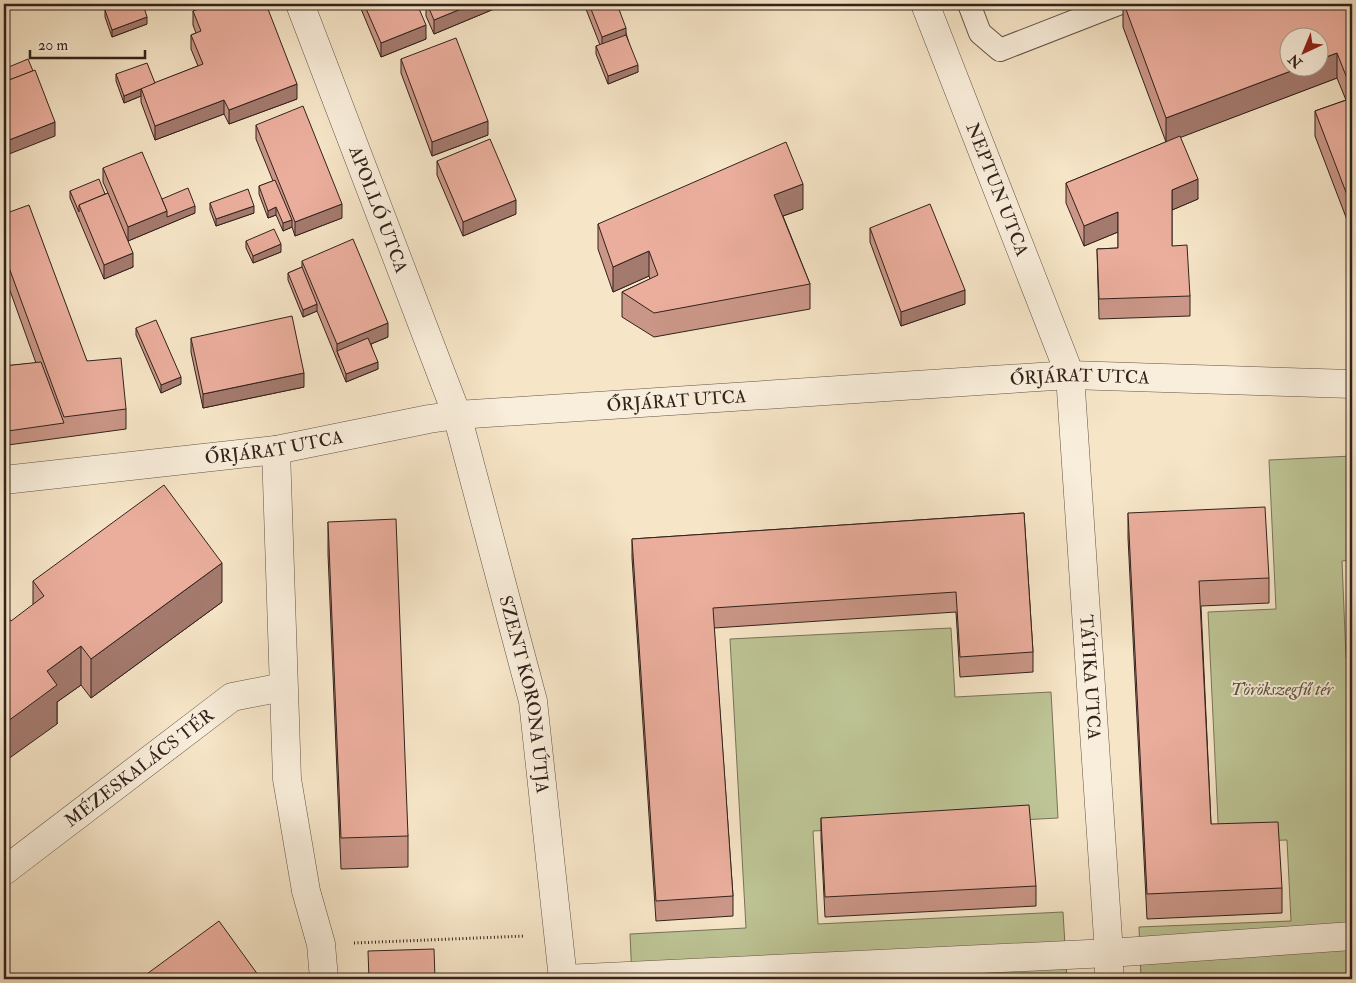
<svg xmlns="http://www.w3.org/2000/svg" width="1356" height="983" viewBox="0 0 1356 983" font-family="'IM FELL Double Pica',serif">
	<rect width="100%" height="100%" fill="#f6e5c7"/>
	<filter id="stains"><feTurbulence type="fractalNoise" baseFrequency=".004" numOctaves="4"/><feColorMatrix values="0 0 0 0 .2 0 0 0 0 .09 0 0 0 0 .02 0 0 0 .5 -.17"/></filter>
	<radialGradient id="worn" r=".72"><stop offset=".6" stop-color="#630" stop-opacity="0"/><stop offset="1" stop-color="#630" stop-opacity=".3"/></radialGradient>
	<g fill="#bdc495" stroke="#787358">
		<path d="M1352,456V560L1342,561L1346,658H1352V979H1141L1139,927L1291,921L1287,840L1219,842L1208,612L1276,609L1269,460Z"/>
		<path d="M951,628L955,697L1051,692L1058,818L813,831L818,924L1063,912L1067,979H632L630,934L746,928L730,639Z"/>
	</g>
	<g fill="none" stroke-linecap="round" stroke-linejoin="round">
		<g stroke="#635347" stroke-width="24">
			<path id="service" d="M969,4L980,33L1000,50L1118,4"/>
		</g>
		<g stroke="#635347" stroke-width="29">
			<path id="pedestrian" d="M564,979L1109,953L1352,936"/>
		</g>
		<g stroke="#635347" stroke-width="29">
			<g id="minor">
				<path id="s1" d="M925,4L1070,375L1109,953V979"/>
				<path d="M276,450L287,779L306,891L321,944L324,979"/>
				<path id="s2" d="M4,480L276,450L429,419L457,415L1070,375L1352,384"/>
				<path id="s3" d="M4,871L232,697L283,687"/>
			</g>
		</g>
		<g stroke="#635347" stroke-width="29">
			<g id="tertiary">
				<path id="s4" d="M300,4L457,415L533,701L563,979"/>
			</g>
		</g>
		<path stroke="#32221c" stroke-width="3" stroke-dasharray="1 2.5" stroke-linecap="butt" d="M354,943L525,936"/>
		<use href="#service" stroke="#f9eedb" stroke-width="22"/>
		<use href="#pedestrian" stroke="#f9eedb" stroke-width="28"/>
		<use href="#minor" stroke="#f9eedb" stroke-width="28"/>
		<use href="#tertiary" stroke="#f9eedb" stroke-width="28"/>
	</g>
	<g fill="#ca9687" stroke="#32221c">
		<path d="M359,4H417L426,39L381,57Z"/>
		<path d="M426,4H506L434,34L426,16Z"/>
		<path d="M584,4H617L638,72L608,84L596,54V46L600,45Z"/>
		<path d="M1123,4H1352V233L1315,136V111L1346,100L1337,78L1180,137L1198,199L1172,210V246L1190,296V316L1099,319L1097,249L1118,248V232L1084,246L1066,203V183L1166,142L1123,27Z"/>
		<path d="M105,10L147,24L112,37L105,17Z"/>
		<path d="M193,11L297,99L229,124L224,114L155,140L141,102V96L124,103L116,81V74L155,83L198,66L191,49V35L196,33L193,25Z"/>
		<path d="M401,59L488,135L432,156L401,73Z"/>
		<path d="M256,125L342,218L295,236L292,227L283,231L276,215L268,218L259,194V186L273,181L256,139Z"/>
		<path d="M437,161L516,214L463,236L437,175Z"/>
		<path d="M103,168L162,199L195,213L128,241L133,267L104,279L70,198V191L105,194L108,193L103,182Z"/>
		<path d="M210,203L254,213L216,226L210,210Z"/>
		<path d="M803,209L783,216L810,284V309L654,337L622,317V292L650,279L649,276L613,292L598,249V224Z"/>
		<path d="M4,214L87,361L126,409V429L8,445L4,434V366L36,363L4,274Z"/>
		<path d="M870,228L965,304L901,326L870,242Z"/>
		<path d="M246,241L281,252L253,263L246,248Z"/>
		<path d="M302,261L388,337L371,344L378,369L346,382L317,311L303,317L288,280V273L302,267Z"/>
		<path d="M136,328L181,384L161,393L136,335Z"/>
		<path d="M191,338L304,387L203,408L191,352Z"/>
		<path d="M1024,513L1033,652V672L960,677L956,612L714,628L733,896V916L656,921L632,558V539Z"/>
		<path d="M1128,513L1269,578V603L1201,606L1211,824L1282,888V913L1147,919L1128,538Z"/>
		<path d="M328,522L408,836V867L341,869L328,554Z"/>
		<path d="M1351,548H1352V593L1351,568Z"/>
		<path d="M33,581L222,602L91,698L81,685L57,702V724L33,605Z"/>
		<path d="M821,818L1036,886V906L825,917L821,838Z"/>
	</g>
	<g fill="#a47a6e" stroke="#32221c">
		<path d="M473,4H506L434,34V20Z"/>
		<path d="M147,17V24L112,37V30Z"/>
		<path d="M426,25V39L381,57V43Z"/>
		<path d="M626,28V42L602,51V37Z"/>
		<path d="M1337,53V78L1166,143V118L1299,68H1318V60Z"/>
		<path d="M638,65V72L608,84V76Z"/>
		<path d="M297,84V99L229,124V110Z"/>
		<path d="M141,89V96L124,103V96Z"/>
		<path d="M224,100V114L155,140V126Z"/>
		<path d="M488,121V135L432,156V142Z"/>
		<path d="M55,122V136L4,156V142Z"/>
		<path d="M1198,179V199L1172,210V190Z"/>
		<path d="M803,184V209L774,219V195Z"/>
		<path d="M516,200V214L463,236V222Z"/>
		<path d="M342,204V218L295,236V222Z"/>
		<path d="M195,206V213L128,241V227L167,211Z"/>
		<path d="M254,206V213L216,226V219Z"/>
		<path d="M276,207V215L268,218V211Z"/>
		<path d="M1118,212V232L1084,246V226Z"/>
		<path d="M292,220V227L283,231V223Z"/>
		<path d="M281,244V252L253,263V256Z"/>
		<path d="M649,251V276L613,292V267Z"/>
		<path d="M133,253V267L104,279V265Z"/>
		<path d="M965,290V304L901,326V312Z"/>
		<path d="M317,304V311L303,317V310Z"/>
		<path d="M388,323V337L339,357L337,351V344Z"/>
		<path d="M378,362V369L346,382V374Z"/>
		<path d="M304,373V387L203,408V394Z"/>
		<path d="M181,377V384L161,393V385Z"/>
		<path d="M222,563V602L91,698V659Z"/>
		<path d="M81,646V685L57,702V724L4,762V724L47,671Z"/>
	</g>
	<g fill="#ebae9d" stroke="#32221c">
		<path d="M121,4H143L147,17L112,30L105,10Z"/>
		<path d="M211,4H266L297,84L229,110L224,100L155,126L141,88L203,64L191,35L201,31L193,11Z"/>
		<path d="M364,4H417L426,25L381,43Z"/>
		<path d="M427,4H473L434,20Z"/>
		<path d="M589,4H617L626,28L602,37Z"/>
		<path d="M1124,4H1352V91L1337,53L1318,60V38H1288V68H1299L1166,118Z"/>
		<path d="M626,35L638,65L608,76L596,46Z"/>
		<path d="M456,38L488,121L432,142L401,59Z"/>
		<path d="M28,59L33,71L4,82V69Z"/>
		<path d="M147,63L155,83L124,96L116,74Z"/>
		<path d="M35,70L55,122L4,142V82Z"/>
		<path d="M1352,98V208L1315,111Z"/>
		<path d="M303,106L342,204L295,222L256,125Z"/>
		<path d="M1180,136L1198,179L1172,190V246L1187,245L1190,296L1099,299L1097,249L1118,248V212L1084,226L1066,183Z"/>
		<path d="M490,139L516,200L463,222L437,161Z"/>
		<path d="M786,142L803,184L774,195L810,284L654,313L622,292L658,275L649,251L613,267L598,224Z"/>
		<path d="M142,152L167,211L128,227L103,168Z"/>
		<path d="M99,179L105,194L79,205V212L70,191Z"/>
		<path d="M275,180L292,220L283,223L276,207L268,211L259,186Z"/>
		<path d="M188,188L195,206L167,217V211L162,199Z"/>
		<path d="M248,189L254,206L216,219L210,203Z"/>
		<path d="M108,193L133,253L104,265L79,205Z"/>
		<path d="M930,204L965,290L901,312L870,228Z"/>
		<path d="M29,205L87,361L121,358L126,409L64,417L4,254V214Z"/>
		<path d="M274,229L281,244L253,256L246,241Z"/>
		<path d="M353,239L388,323L337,344L302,261Z"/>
		<path d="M302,267L317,304L303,310L288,273Z"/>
		<path d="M292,316L304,373L203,394L191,338Z"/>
		<path d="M156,320L181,377L161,385L136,328Z"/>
		<path d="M368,338L378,362L346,374L337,351Z"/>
		<path d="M41,362L64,423L8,431L4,420V366Z"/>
		<path d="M164,485L222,563L91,659L81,646L47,671L57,685L4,724V612L11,621L44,596L33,581Z"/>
		<path d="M1265,507L1269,578L1199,581L1211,824L1278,822L1282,888L1147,894L1128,513Z"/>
		<path d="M1024,513L1033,652L960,657L956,592L713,608L733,896L656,901L632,539Z"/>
		<path d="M396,519L408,836L341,838L328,522Z"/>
		<path d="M1351,548H1352V573Z"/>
		<path d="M1029,805L1036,886L825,897L821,818Z"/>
		<path d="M219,921L261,979H140Z"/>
		<path d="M434,949L435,979H369L368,951Z"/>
	</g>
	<g text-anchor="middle" stroke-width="4" stroke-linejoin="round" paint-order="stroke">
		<g font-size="18" fill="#32221c" stroke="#f9eedb">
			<text dy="6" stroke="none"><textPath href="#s1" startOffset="199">NEPTUN UTCA</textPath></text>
			<text dy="6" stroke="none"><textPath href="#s4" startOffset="220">APOLLÓ UTCA</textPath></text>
			<text dy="6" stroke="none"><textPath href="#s2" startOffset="1082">ŐRJÁRAT UTCA</textPath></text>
			<text dy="6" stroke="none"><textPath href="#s2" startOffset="678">ŐRJÁRAT UTCA</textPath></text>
			<text dy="6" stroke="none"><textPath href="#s2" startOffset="272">ŐRJÁRAT UTCA</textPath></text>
			<text dy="6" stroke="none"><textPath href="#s1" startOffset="701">TÁTIKA UTCA</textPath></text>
			<text dy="6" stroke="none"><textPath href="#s4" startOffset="728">SZENT KORONA ÚTJA</textPath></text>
			<text dy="6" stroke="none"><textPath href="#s3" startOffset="170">MÉZESKALÁCS TÉR</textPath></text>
		</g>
		<g font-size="18" font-style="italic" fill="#5c5340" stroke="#f9eedb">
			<text x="1282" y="695">Törökszegfű tér</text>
		</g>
	</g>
	<rect width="1356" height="983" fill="none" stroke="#f6e5c7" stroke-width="20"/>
	<rect x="5" y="5" width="1346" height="973" fill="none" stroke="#32221c" stroke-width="2.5"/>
	<rect x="10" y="10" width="1336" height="963" fill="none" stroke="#32221c"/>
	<g transform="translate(1304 52) rotate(224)"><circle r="24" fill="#f9eedb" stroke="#a99c8f"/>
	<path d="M0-4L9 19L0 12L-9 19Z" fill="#8f2418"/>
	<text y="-8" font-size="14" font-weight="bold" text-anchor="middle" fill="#32221c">N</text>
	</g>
	<path d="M30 50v8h115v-8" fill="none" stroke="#32221c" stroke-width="2.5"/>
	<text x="38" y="50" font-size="15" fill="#32221c" stroke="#f9eedb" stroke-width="4" paint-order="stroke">20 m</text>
	<rect width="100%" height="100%" filter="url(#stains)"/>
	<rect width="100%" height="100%" fill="url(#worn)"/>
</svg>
